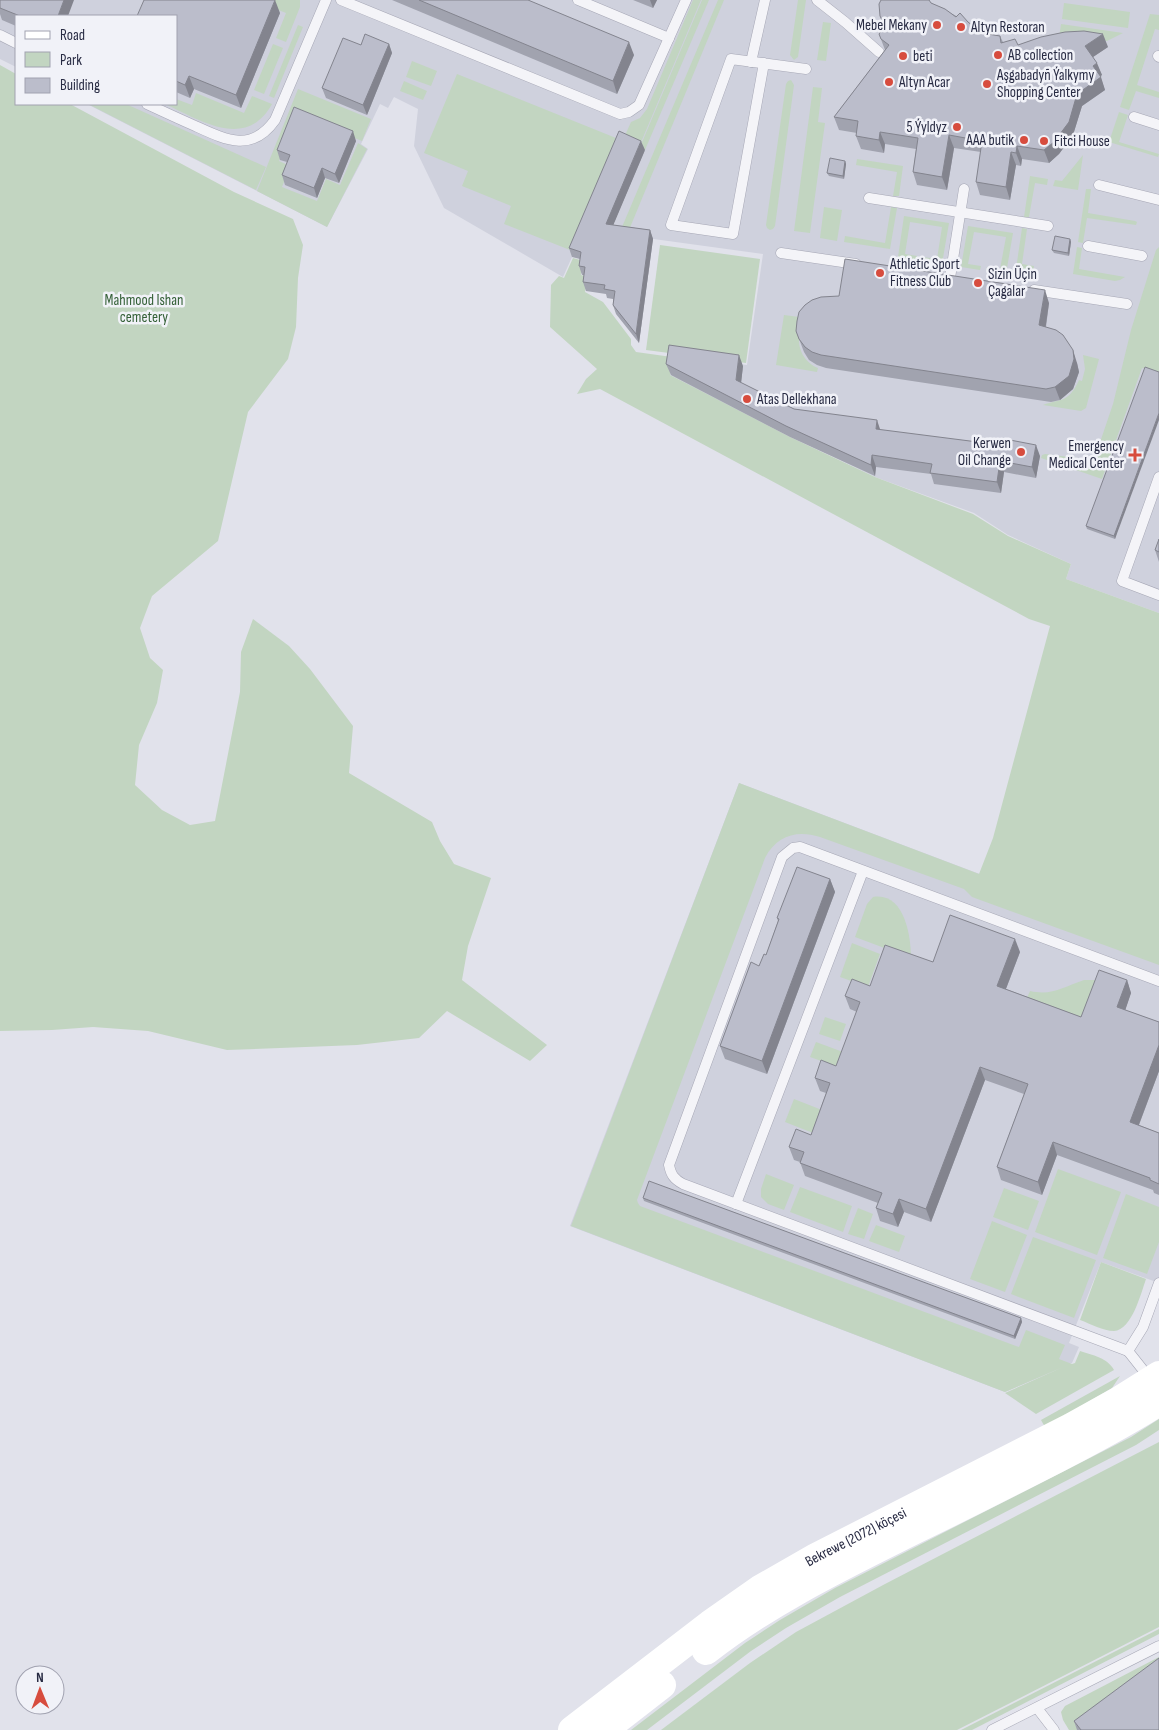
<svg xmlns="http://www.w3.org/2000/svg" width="1159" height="1730" viewBox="0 0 1159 1730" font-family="'Sofia Sans Condensed',sans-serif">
	<rect width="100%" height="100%" fill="#e1e2eb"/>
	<g fill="#cfd1dd">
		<path d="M0,0H1159V613L1066,579L1071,564L1008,535L974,513L875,477L732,408L670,375L673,355L747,365L763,254L610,233L645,150L639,147L586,226L563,277L444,208L414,146L418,109L394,97L388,108L380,104L361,144L368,149L327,227L87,104H176V16H16V67L0,59Z"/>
		<path d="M739,783L1159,942V1283L1101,1262L1069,1343L1079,1347L1072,1363L1005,1392L570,1226Z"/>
	</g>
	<g fill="#c2d5c1">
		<path d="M253,0H300V7L286,42L276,38L286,13Z"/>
		<path d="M693,0H701L639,147L623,140L631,122L640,118L647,109Z"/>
		<path d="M702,0H709L645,150L640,147Z"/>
		<path d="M718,0H724L629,230L622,227Z"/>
		<path d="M798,0H806L798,57L794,60L790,55Z"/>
		<path d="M1064,3L1130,12L1128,28L1062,19Z"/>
		<path d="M1150,14L1159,15V30L1155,29L1137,85L1159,92V98L1136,91L1129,110L1120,107Z"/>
		<path d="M823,22L831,23L826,61L817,60Z"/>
		<path d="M1061,24L1123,33L1107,41L1099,39L1059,38Z"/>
		<path d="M298,25L303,27L274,98L269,96Z"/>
		<path d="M273,44L283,48L264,94L254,90Z"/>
		<path d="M412,61L437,71L431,86L406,77Z"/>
		<path d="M0,65L16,74V104H70L234,192L293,219L303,245L298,278L296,327L288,359L248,412L218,541L152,596L140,628L150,658L163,670L157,703L139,745L135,785L162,810L190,825L215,821L240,692L241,652L253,619L289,646L310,669L353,726L349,773L432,822L440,841L454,864L491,878L468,946L462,980L547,1045L530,1061L447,1011L419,1038L357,1045L227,1050L148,1031L93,1027L52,1030L0,1031Z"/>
		<path d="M457,74L616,138L570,250L504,224L511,206L462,186L468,171L424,153Z"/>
		<path d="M791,80L794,85L775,226L773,229L770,230L767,228L766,225L786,84L788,81Z"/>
		<path d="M404,81L427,91L423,100L400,91Z"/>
		<path d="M813,87L822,88L818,122L825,123L810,233L794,231Z"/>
		<path d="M298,89L371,119L362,141L298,115L279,161L290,166L282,187L317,201L326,179L340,185L358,143L367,149L327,227L257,191Z"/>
		<path d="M196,93L244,113L252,96L272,104C246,151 200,120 165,104H176V99L192,105Z"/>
		<path d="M88,104H126L266,167L256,190Z"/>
		<path d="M1119,112L1128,115L1119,142L1159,154L1158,157L1109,142Z"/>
		<path d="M1083,155L1078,190L1053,186L1055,180L1062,181Z"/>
		<path d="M857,159L903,166L899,196H893L897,172L856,165Z"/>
		<path d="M1030,176L1048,179L1047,185L1035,183L1029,217H1024Z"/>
		<path d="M1086,189H1091L1088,213L1135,221L1137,222L1136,225L1087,218L1083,243L1078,242Z"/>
		<path d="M824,207L842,210L837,241L820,238Z"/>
		<path d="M891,207L897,208L890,249L844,242L845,236L885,243Z"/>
		<path d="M904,216L949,223L942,264L922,261L923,257L937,259L942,227L910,222L905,254L917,256V260L898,257Z"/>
		<path d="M968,226L1013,233L1006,274L986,271L987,267L1000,269L1006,237L974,232L968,264L981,266L980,270L961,267Z"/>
		<path d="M1022,228L1027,229L1022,264L1034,266L1033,272L1016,269Z"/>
		<path d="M660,245L760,259L746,363L646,350Z"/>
		<path d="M1077,247L1082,248L1079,269L1125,277L1120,280L1115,281L1073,274Z"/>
		<path d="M1159,247V373L1142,368L1102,479L1041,458L1042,455L1045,454L1094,460L1113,404L1131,330L1156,250Z"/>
		<path d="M573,258L584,261L581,275L588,277L585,292L603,302L631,339V345L636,352L672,357L670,375L790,437L875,477L973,514L1008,536L1071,564L1066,579L1159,613V965L972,897L964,889L820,837C797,830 777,835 765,858L637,1200L638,1203L640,1206L1019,1347L1026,1330L1065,1345L1059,1359L1072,1364L1075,1363L1080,1351C1092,1355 1108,1358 1114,1370L1036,1414L1005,1393L1063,1367L1005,1392L571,1226L739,783L979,874L993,838L1050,626L1029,619L600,389L577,394L586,379L597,369L550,327L551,285L559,276L564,278Z"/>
		<path d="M784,315L807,318C804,323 801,328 800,334C796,348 805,363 818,368L817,372L776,365Z"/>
		<path d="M1083,355L1099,359L1086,408L1081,411L1043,405C1061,398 1068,404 1079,380L1082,381L1085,369Z"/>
		<path d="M873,897C904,892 911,935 911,958L855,937L867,904Z"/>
		<path d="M852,943L880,954L868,987L840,977Z"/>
		<path d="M1084,980H1098L1083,1022L1026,1000L1030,991C1052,996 1063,987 1084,980Z"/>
		<path d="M825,1017L846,1024L840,1041L819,1034Z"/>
		<path d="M816,1042L843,1052L838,1067L810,1057Z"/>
		<path d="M794,1099L822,1110L813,1133L785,1122Z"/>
		<path d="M1058,1169L1121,1192L1097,1255L1035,1232Z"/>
		<path d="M766,1174L794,1185L784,1210L768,1204L761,1197V1189Z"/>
		<path d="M800,1187L852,1206L843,1232L790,1212Z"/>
		<path d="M1004,1188L1039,1201L1028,1230L993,1217Z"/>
		<path d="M1126,1194L1159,1207V1242L1147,1274L1103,1258Z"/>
		<path d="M858,1208L873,1214L864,1239L848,1234Z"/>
		<path d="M992,1221L1027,1235L1005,1292L970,1279Z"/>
		<path d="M876,1225L905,1236L899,1252L869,1241Z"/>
		<path d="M1033,1237L1096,1260L1074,1318L1011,1294Z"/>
		<path d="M1101,1262L1146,1279C1141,1293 1132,1330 1114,1331C1103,1331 1091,1324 1080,1320Z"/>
		<path d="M1120,1376L1112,1388L1045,1427L1041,1420Z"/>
		<path d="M1159,1419V1430L1136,1445L840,1597L786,1628L751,1651L647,1730H631L745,1643L780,1620L835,1588L1131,1437Z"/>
		<path d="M1159,1442V1627L957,1730H661L750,1663L796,1632L885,1584Z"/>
		<path d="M1159,1629V1634L972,1730H961Z"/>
		<path d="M1159,1657V1669L1078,1730H1069L1063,1720L1061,1712L1065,1706Z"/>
	</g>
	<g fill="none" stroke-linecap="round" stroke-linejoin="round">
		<g stroke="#a6a7b5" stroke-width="11">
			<g id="service">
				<path d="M341,0L620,114L629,112L639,105L686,0"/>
				<path d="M578,0L669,38"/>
				<path d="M817,0L845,22L879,52"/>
				<path d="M0,35L16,43"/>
				<path d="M1158,56L1159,57"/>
				<path d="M751,62L765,0"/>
				<path d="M764,63L733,234L671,225L731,59L806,69"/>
				<path d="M147,104C162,111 177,118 193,125C224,139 251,154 275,120L326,0"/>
				<path d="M1134,117L1159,125"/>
				<path d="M1099,185L1159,200"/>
				<path d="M869,198L1048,226"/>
				<path d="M1088,246L1142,256"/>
				<path d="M781,253L856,264"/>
				<path d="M950,278L964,189"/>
				<path d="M1034,290L1127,304"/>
				<path d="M1159,477L1122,581L1159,595"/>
				<path d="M736,1204L863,871"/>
				<path d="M1128,1351L683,1184C674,1179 671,1175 669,1165L782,857L793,848L800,847L1159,981"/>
				<path d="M1151,1380L1128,1351L1143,1327L1159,1283"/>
				<path d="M1037,1708L1054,1730"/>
				<path d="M992,1730L1159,1646"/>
			</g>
		</g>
		<use href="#service" stroke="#f4f4f8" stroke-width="10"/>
		<g stroke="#fff" stroke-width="28">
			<path d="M706,1651C770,1601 843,1566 915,1530C963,1507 1010,1483 1057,1459C1092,1441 1126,1423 1159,1402"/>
			<path id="s1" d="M572,1730L710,1624L760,1589L816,1557L1071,1427L1116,1402L1159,1375"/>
			<path d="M604,1730L662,1685"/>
		</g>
	</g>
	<g fill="#a1a3af">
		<path d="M392,0H528L634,55L617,94Z"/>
		<path d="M633,0H657L653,8Z"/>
		<path d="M0,1L68,16H16V26L2,20L0,14Z"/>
		<path d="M931,3L968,22L978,30L988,34L1000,36L1003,42L1018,45L1108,47L1093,57L1102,75L1100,76L1105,90L1082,106L1073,135L1059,154L1049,163L1022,159L1021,166L1016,165L1010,200L980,195L976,182L981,152L954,148L947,190L917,185L913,172L916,149L885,144L884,153L861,149L856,136L857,133L839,130L834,117L885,50L879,34L884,27L880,16Z"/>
		<path d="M280,13L241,108L194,89L190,98L176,92V16Z"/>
		<path d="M389,44L392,53L367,115L326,98L322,88L361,45Z"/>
		<path d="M356,141L339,183L325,178L317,198L285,185L282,175L287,162L280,160L277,150Z"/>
		<path d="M645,150L613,225L650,230L653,239L639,343L616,314L613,305V299L607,298L606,294L586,291L583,282L584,275H582L579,266L580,259L572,257L569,248Z"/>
		<path d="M845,161L846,164L844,179L829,176L827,173Z"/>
		<path d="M1070,239L1071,242L1069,256L1054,253L1052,250Z"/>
		<path d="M1049,303L1046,327L1077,363L1079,372L1073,389L1060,400L1051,402L826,368L817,365L809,360L804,352L796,331Z"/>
		<path d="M666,364L743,366L741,383L794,409L880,430L1040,456L1036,478L1004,472L1001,493L934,484L931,474L876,467L875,476L790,437L671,375Z"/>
		<path d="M1159,372L1115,539L1087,529L1086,526Z"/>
		<path d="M1159,539V562L1155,550Z"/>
		<path d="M830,879L835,892L767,1074L725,1059L720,1046L759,966L766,955L778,921L777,918Z"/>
		<path d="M1020,952L1006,989L1081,1017L1127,980L1131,993L1125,1010L1159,1022V1071L1139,1125L1159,1133V1195L1154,1193L1153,1190L1057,1155L1042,1195L1001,1180L997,1167L1024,1094L985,1080L931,1222L904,1212L898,1227L880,1221L876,1208L878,1203L805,1176L800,1162L794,1160L789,1147L811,1135L826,1093L820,1091L815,1078L836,1066L857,1012L850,1009L845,996L870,986L933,962Z"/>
		<path d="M643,1198L1021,1318L1022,1322L1015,1339L644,1201Z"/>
		<path d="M1074,1721L1159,1730H1077Z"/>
	</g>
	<g fill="#83848e">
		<path d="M64,0H74L68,16H58Z"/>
		<path d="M275,0L280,13L241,108L236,95Z"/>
		<path d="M650,0H657L653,8Z"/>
		<path d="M1103,34L1108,47L1090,59L1085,46Z"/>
		<path d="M629,42L634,55L617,94L613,81Z"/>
		<path d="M389,44L392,53L367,115L363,105Z"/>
		<path d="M1097,63L1102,75L1097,79L1093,66Z"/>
		<path d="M189,76L194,89L190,98L185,85Z"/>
		<path d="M1101,77L1105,90L1082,106L1073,135L1059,154L1049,163L1044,150L1077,94Z"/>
		<path d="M353,131L356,141L339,183L335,174Z"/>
		<path d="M880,132L885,144L884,153L879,140Z"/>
		<path d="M949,135L954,148L947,190L942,177Z"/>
		<path d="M641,141L645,150L610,233L606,224Z"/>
		<path d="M1017,146L1022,159L1021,166L1016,153Z"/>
		<path d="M1011,152L1016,165L1010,200L1006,187Z"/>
		<path d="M845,161L846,164L844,179L843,176Z"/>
		<path d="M322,168L325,178L317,198L314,188Z"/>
		<path d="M650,230L653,239L639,343L636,334Z"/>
		<path d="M1070,239L1071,242L1069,256L1068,253Z"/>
		<path d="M1045,290L1049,303L1044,338L1039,325Z"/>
		<path d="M1073,350L1077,363L1079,372L1073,389L1060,400L1055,387Z"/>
		<path d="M739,355L743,366L740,392L736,380Z"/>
		<path d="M1159,413V420L1115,539L1114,536Z"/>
		<path d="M877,420L881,432L876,429Z"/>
		<path d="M1036,445L1040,456L1036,478L1032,467Z"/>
		<path d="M872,455L876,467L875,476L871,465Z"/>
		<path d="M1000,461L1004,472L1001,493L997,482Z"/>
		<path d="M830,879L835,892L767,1074L762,1061Z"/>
		<path d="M1015,939L1020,952L1002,999L997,986Z"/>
		<path d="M1127,980L1131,993L1122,1020L1117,1007Z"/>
		<path d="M1159,1045V1071L1135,1135L1130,1122Z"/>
		<path d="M980,1067L985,1080L931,1222L926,1209Z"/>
		<path d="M1053,1142L1057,1155L1042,1195L1038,1182Z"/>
		<path d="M899,1199L904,1212L898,1227L893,1214Z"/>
		<path d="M1021,1318L1022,1322L1015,1339L1014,1336Z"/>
	</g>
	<g fill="#bbbdcb" stroke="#83848e">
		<path d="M0,0H64L58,16H20L0,8Z"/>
		<path d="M144,0H275L236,95L189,76L185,85L176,81V16H137Z"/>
		<path d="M419,0H528L629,42L613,81Z"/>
		<path d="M881,0H929L931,3L945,9L956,17L960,13L968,22L978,30L988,34L1000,36L1001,43L1015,39L1018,45L1041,37L1065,32L1084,31L1103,34L1085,46L1097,63L1093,66L1101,77L1077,94L1069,122L1054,142L1044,150L1017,146L1016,153L1011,152L1006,187L976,182L982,141L949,135L942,177L913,172L918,138L880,132L879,140L856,136L858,121L834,117L889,45L881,39L879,34L885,26L880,16L879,4Z"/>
		<path d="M365,34L389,44L363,105L322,88L343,38L361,45Z"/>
		<path d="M294,107L353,131L335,174L322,168L314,188L282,175L290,155L277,150Z"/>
		<path d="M619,131L641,141L606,224L650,230L636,334L613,305L615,291L604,289L605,285L583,282L585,267L579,266L581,252L569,248Z"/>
		<path d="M830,158L845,161L843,176L827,173Z"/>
		<path d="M1055,236L1070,239L1068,253L1052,250Z"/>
		<path d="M845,259L1045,290L1039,325L1056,330L1063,335L1073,350L1074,359L1069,376L1055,387L1046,389L821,355L812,352L805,347L799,339L796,331L797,321L799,312L805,305L812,300L821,297L839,296Z"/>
		<path d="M669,345L739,355L736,380L794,409L877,420L876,429L1009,446L1010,440L1036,445L1032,467L1000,461L997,482L930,473L932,464L872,455L871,465L786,426L666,364Z"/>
		<path d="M1145,367L1159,372V413L1114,536L1086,526Z"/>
		<path d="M1159,539V552L1155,550Z"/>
		<path d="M797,867L830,879L762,1061L720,1046L751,962L759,966L764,954L766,955L779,919L777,918Z"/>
		<path d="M950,915L1015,939L997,986L1081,1017L1099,970L1127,980L1117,1007L1159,1022V1045L1130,1122L1159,1133V1184L1150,1180V1178L1053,1142L1038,1182L997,1167L1028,1084L980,1067L926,1209L899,1199L893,1214L876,1208L882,1193L800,1163L804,1152L789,1147L796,1129L811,1135L830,1083L815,1078L821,1060L836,1066L860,1002L845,996L852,979L870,986L885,945L933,962Z"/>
		<path d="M649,1181L1021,1318L1014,1336L643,1198Z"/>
		<path d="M1159,1658V1730H1081L1074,1721Z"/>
	</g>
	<g fill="#d74c3e" stroke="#f1f2f8" stroke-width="2">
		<circle cx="937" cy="25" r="5"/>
		<circle cx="961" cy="27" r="5"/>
		<circle cx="998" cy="55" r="5"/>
		<circle cx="903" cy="56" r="5"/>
		<circle cx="889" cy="82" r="5"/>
		<circle cx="987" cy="84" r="5"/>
		<circle cx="957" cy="127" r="5"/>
		<circle cx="1024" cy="140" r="5"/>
		<circle cx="1044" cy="141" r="5"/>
		<circle cx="880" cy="273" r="5"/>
		<circle cx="978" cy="283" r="5"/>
		<circle cx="747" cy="399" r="5"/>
		<circle cx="1021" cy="452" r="5"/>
		<path d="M1132.5 447.5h5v5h5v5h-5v5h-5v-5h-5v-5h5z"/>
	</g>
	<g text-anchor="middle" stroke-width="5" stroke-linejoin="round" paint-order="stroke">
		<g font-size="15" fill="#282b43" stroke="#f1f2f8" text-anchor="start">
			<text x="927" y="30" text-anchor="end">Mebel Mekany</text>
			<text x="971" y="32">Altyn Restoran</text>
			<text x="1008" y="60">AB collection</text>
			<text x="913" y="61">beti</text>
			<text x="997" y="80">Aşgabadyñ Ýalkymy<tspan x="997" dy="17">Shopping Center</tspan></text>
			<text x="899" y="87">Altyn Acar</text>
			<text x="947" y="132" text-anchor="end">5 Ýyldyz</text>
			<text x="1014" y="145" text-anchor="end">AAA butik</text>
			<text x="1054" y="146">Fitci House</text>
			<text x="890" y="269">Athletic Sport<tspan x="890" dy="17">Fitness Club</tspan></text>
			<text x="988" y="279">Sizin Üçin<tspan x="988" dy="17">Çagalar</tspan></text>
			<text x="757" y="404">Atas Dellekhana</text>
			<text x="1011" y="448" text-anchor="end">Kerwen<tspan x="1011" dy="17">Oil Change</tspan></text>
			<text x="1124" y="451" text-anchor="end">Emergency<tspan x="1124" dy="17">Medical Center</tspan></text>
		</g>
		<g font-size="15" fill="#346037" stroke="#f1f2f8">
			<text x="144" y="305">Mahmood Ishan<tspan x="144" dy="17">cemetery</tspan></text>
		</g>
		<g font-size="15" fill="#282b43" stroke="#f1f2f8">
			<text dy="5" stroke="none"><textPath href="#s1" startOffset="344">Bekrewe (2072) köçesi</textPath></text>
		</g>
	</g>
	<rect x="15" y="15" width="162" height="90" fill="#f1f2f8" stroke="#a1a2b0"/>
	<rect x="25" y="31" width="25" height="8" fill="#ffffff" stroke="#a1a2b0"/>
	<text x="60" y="40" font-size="15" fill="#282b43">Road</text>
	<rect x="25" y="52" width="25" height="15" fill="#c2d5c1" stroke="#a1a2b0"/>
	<text x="60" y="65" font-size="15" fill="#282b43">Park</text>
	<rect x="25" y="78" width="25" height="15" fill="#bbbdcb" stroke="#a1a2b0"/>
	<text x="60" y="90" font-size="15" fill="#282b43">Building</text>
	<g transform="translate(40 1690) rotate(359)"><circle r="24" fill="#f1f2f8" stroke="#a1a2b0"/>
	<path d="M0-4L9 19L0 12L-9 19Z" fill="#d74c3e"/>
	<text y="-8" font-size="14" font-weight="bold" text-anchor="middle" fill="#282b43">N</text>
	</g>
</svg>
